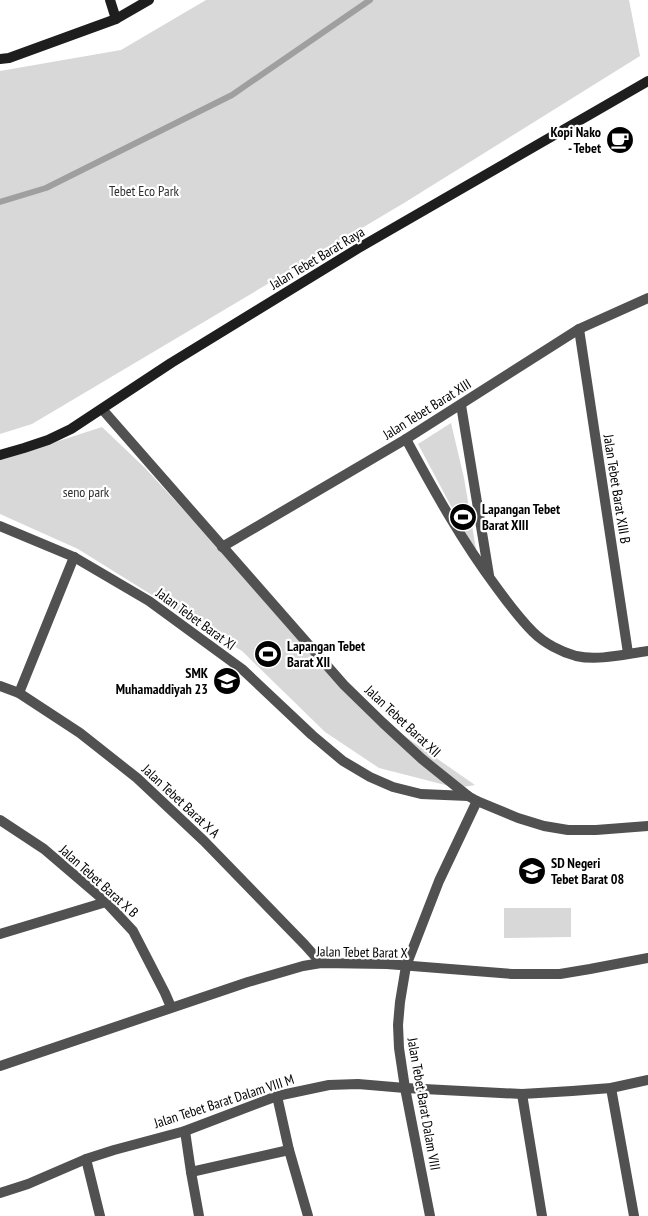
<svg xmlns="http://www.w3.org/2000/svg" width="648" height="1216" viewBox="0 0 648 1216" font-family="'PT Sans Narrow',sans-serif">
	<rect width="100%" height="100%" fill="#fff"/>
	<g fill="#d8d8d8">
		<path d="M206,0H629L640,56L404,203L32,424L0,434V71L121,50Z"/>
		<path d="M451,423L464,478L477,555L418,444Z"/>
		<path d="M102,427L145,468L370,712L475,785L457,788L379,768L325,732L242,651L78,549L0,514V460Z"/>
		<path d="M504,908H571V937L504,938Z"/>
	</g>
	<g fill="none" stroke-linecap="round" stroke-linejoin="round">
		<path stroke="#9f9f9f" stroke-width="6" d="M0,202L46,188L232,95L370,0"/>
		<g stroke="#515151" stroke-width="10">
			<path d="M579,329L628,653"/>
			<path d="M461,405L489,575"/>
			<path d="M102,409L344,685L383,723L422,759L468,796L477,801L518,818L544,826L568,830H596L648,826"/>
			<path d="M406,439C434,491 462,541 497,588C508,603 520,619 533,632C544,643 561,652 576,656C599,661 625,654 648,651"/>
			<path d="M0,526L74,557L149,601L242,669L312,735L343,761L370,777L393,787L421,794L468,796"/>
			<path d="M222,547L406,439L579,329L648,298"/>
			<path d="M0,686L19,693L80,733L137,778L204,841L305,945L321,963"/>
			<path d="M19,693L74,557"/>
			<path d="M0,820L44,849L106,902L133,931L165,993L171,1007"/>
			<path d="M0,934L106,902"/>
			<path d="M0,1066L248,982L303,966L321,963L387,964L512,974H560L590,969L648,958"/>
			<path d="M611,1088L634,1216"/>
			<path d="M522,1094L542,1216"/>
			<path d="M277,1096L289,1150L308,1216"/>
			<path d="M185,1131L191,1172L199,1216"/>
			<path d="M86,1159L100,1216"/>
			<path d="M191,1172L289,1150"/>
			<path d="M0,1193L28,1184L86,1159L114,1150L185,1131L277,1096L329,1085L358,1084L405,1088L522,1094L572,1091L611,1088L648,1080"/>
			<path d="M430,1216L405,1088L399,1048L398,1025L400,1002L406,966L439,881L477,801"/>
		</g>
		<g stroke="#1e1e1e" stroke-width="10">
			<path d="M110,0L116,19"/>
			<path d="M0,59L9,58L116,19L149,0"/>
			<path d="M0,455L24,448L48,440L71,429L171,363L357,249L648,81"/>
		</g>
	</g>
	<defs>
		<g id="cafe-disc" transform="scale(1.4375)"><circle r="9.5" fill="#000" stroke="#fff"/><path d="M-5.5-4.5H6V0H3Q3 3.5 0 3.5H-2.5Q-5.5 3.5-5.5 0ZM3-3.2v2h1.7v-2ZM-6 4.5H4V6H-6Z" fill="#fff"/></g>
		<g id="stadium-disc" transform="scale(1.4375)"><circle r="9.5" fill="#000" stroke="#fff"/><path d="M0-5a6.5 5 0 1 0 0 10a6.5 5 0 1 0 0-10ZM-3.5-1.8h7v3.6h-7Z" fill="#fff"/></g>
		<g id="school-disc" transform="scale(1.4375)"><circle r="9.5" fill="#000" stroke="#fff"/><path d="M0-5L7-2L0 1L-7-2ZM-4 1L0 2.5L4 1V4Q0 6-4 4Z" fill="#fff"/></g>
	</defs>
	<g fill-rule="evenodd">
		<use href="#cafe-disc" x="620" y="140"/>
		<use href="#stadium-disc" x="463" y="517"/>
		<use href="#stadium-disc" x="268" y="654"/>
		<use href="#school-disc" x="227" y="681"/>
		<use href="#school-disc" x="532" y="871"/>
	</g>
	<g text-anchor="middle" stroke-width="4.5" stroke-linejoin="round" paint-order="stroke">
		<g font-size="14" font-weight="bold" fill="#000" stroke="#fff" text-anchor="start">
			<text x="601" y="137" text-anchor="end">Kopi Nako<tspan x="601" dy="16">- Tebet</tspan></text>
			<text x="482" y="514">Lapangan Tebet<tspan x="482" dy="16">Barat XIII</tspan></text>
			<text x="287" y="651">Lapangan Tebet<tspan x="287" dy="16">Barat XII</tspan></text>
			<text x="208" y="678" text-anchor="end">SMK<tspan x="208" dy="16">Muhamaddiyah 23</tspan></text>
			<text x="551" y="868">SD Negeri<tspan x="551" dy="16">Tebet Barat 08</tspan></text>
		</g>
		<g font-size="14" fill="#2f2f2f" stroke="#fff">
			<text x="144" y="196">Tebet Eco Park</text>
			<text x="86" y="497">seno park</text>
		</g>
		<g font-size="14" fill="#000" stroke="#fff">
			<text transform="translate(317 258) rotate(-31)" y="5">Jalan Tebet Barat Raya</text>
			<text transform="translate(427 409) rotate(-32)" y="5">Jalan Tebet Barat XIII</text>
			<text transform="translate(617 489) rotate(81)" y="5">Jalan Tebet Barat XIII B</text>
			<text transform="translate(196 619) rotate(36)" y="5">Jalan Tebet Barat XI</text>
			<text transform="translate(403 721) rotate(43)" y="5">Jalan Tebet Barat XII</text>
			<text transform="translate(181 801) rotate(43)" y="5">Jalan Tebet Barat X A</text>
			<text transform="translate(99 881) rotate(42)" y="5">Jalan Tebet Barat X B</text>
			<text transform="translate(362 952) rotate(1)" y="5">Jalan Tebet Barat X</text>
			<text transform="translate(224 1101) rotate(-18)" y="5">Jalan Tebet Barat Dalam VIII M</text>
			<text transform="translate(424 1104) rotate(80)" y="5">Jalan Tebet Barat Dalam VIII</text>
		</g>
	</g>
</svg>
